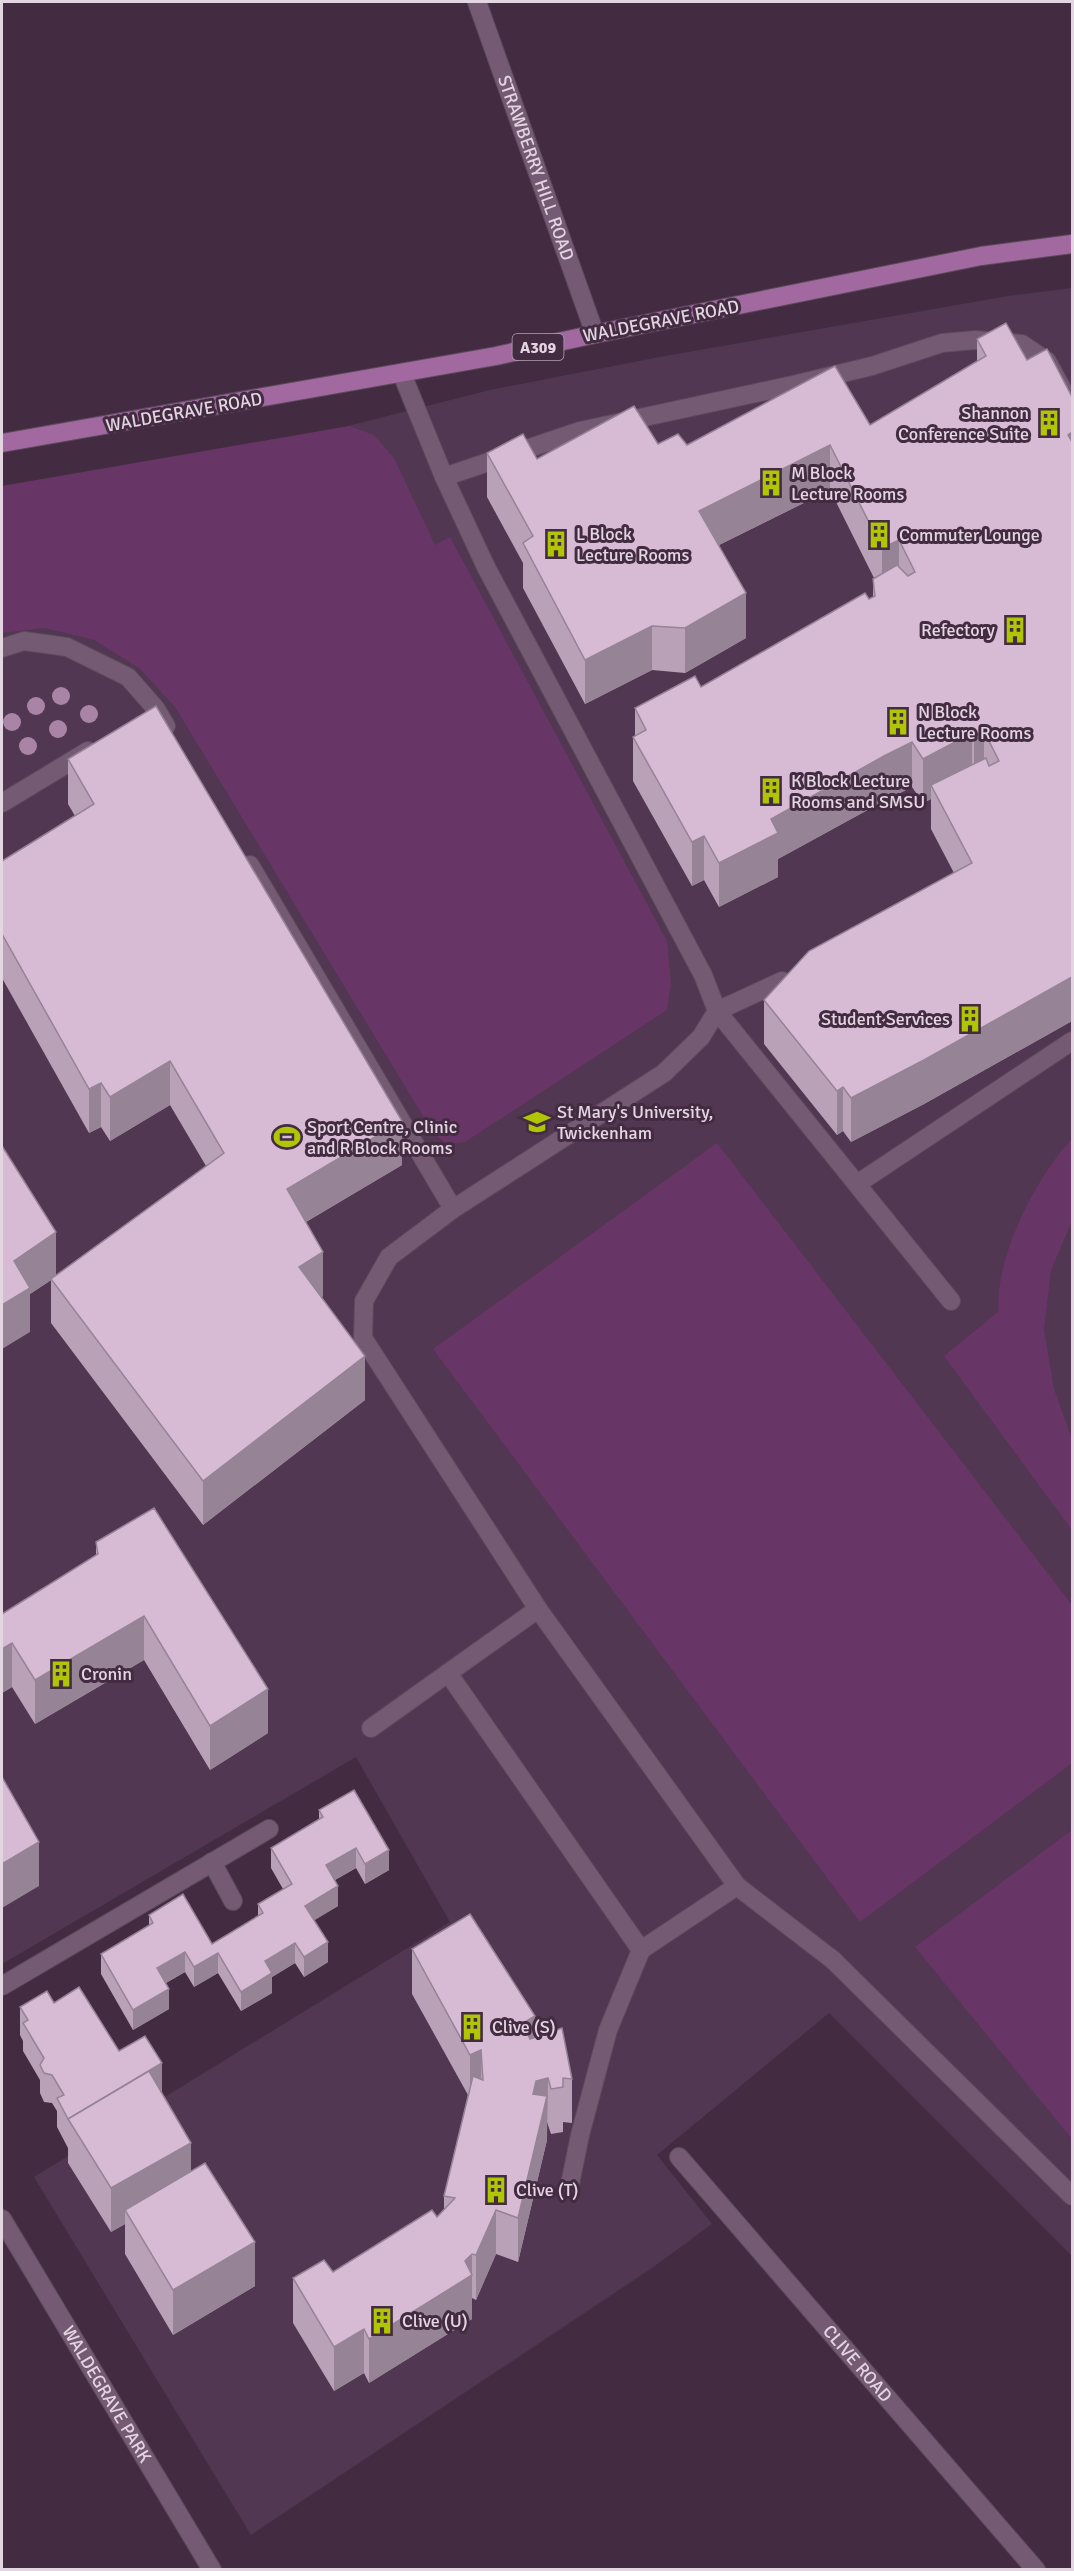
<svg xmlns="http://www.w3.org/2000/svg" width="1074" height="2571" viewBox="0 0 1074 2571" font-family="Signika,sans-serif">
	<rect width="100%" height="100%" fill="#432c42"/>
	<path fill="#513751" d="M1072,288V2256L829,2013L657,2155L712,2224L652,2268L251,2535L34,2177L450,1922L356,1757L2,1964V486L324,432L490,390L665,356L1008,296Z"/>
	<g fill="#683567">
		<path d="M349,426L374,435L394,458L435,545L450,537L667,941L671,984L667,1010L465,1142L446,1144L432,1131L175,707L139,668L94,640L45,628L2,633V486Z"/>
		<path d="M1072,1139V1221L1051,1270L1044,1330L1054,1389L1072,1439V1530L944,1356L998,1312C999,1303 998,1293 1000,1284C1007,1236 1039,1174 1072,1139Z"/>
		<path d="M717,1143L1072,1605V1763L860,1922L433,1349Z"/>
		<path d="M1072,1830V2139L915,1947Z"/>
	</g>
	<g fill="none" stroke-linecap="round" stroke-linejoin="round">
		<g stroke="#5d4a5c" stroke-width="20">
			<g id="minor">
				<path id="s1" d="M477,2L595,334"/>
				<path d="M402,374L444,477L580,431L793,385L872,366L942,343L975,340L1022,344L1047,361L1072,407"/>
				<path d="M444,477L486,567L703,975L717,1011L701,1037L664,1073L453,1209L389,1257L364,1301L363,1338L538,1609L737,1886L833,1960L1072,2196"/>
				<path d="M2,648L24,641L67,647L128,677L156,709L166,726"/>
				<path d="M2,803L88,751"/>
				<path d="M250,865L453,1209"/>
				<path d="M782,981L717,1011L951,1301"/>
				<path d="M857,1184L1072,1041"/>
				<path d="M538,1609L448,1673L641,1950L737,1886"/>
				<path d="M371,1728L448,1673"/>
				<path d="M212,1862L233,1901"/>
				<path d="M2,1986L269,1829"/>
				<path id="s2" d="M679,2157L1036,2570"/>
				<path d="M570,2184L580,2135L608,2030L641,1950"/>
				<path id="s3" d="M2,2219L212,2570"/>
			</g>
		</g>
		<g stroke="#5d4a5c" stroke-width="20">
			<path id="major" d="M2,443L496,356L595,334L981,256L1072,244"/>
		</g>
		<use href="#minor" stroke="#745b73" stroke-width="18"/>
		<use href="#major" stroke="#a269a1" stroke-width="18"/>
	</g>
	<g fill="#a984a7">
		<circle cx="61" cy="696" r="9"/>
		<circle cx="36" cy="706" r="9"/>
		<circle cx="89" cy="714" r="9"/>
		<circle cx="12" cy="722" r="9"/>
		<circle cx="58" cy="729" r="9"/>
		<circle cx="28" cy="746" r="9"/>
	</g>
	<g fill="#b9a1b7">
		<path d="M1006,323L1072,1021L924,1104L851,1142L843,1131L837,1135L764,1044V1000L954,873L931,829V799L923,803L912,787L884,801L778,859V877L719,907L704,880L692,886L633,781V737L635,736V708L701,687L873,597V579L874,578L830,490L719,545L746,638L685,673L652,670L585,704L523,588V563L487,497V453L537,459L658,444L687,445L870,425L977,361V339Z"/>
		<path d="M68,759L402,1165L306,1222L323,1296L321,1298L365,1400L203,1525L51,1323V1280L30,1294V1332L2,1146L56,1275L206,1166L170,1105L110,1141L101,1127L89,1133L2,978V861L75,816L68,804Z"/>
		<path d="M96,1542L268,1733L210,1770L144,1660L35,1724L12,1687L2,1693V1614L96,1556Z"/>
		<path d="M319,1810L389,1870L365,1884L356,1868L335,1880L338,1906L314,1920L328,1962L304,1977L295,1963L272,1977V1993L241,2011L218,1973L194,1987L185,1972L166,1983L169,2009L133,2030L101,1974V1954L149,1926V1915L212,1944L258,1916V1904L283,1889L271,1868V1848L319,1819Z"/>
		<path d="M412,1949L535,2037L572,2079V2123L563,2122V2132L551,2134L547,2122V2140L518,2262L496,2254L476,2300L472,2298V2319L369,2383L364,2373L334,2391L293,2323V2278L333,2272L437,2217L444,2209V2196L468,2095L412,1994Z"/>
		<path d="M54,2003L119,2051L162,2091L161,2092L191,2171L255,2286L173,2335L125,2254V2224L111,2232L68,2163V2148L57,2127V2111L52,2103L44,2102L40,2093V2080L23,2051V2041L20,2035V2007Z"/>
	</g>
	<g fill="#968395">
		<path d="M1072,432V476L1068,435Z"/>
		<path d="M830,445V490L699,555V511Z"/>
		<path d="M899,540V584L882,592V548Z"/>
		<path d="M746,593V638L685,673V628Z"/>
		<path d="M652,626V670L585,704V660Z"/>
		<path d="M984,731V775L974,780V736Z"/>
		<path d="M972,733V777L931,785V799L923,803V759Z"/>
		<path d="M912,742V787L884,801L778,859V877L719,907V863L771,819L884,756Z"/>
		<path d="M704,836V880L692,886V842Z"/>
		<path d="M1072,977V1021L924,1104L851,1142V1098Z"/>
		<path d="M170,1061V1105L110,1141V1097Z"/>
		<path d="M101,1083V1127L89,1133V1089Z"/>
		<path d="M843,1087V1131L837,1135V1091Z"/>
		<path d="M402,1121V1165L287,1233V1189Z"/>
		<path d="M56,1232V1277L30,1294V1332L2,1349V1305L14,1261Z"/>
		<path d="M323,1252V1296L299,1312V1267Z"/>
		<path d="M365,1356V1400L203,1525V1481Z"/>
		<path d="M144,1616V1660L35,1724V1680Z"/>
		<path d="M12,1643V1687L2,1693V1649Z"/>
		<path d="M268,1689V1733L210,1770V1726Z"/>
		<path d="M39,1842V1886L2,1908V1864Z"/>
		<path d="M356,1848V1868L326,1885V1865Z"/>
		<path d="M389,1850V1870L365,1884V1864Z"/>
		<path d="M338,1886V1906L305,1926V1906Z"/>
		<path d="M328,1942V1962L304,1977V1957Z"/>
		<path d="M295,1943V1963L272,1977V1993L241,2011V1992L265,1961Z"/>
		<path d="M185,1952V1972L157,1988V1968Z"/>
		<path d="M218,1953V1973L194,1987V1967Z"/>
		<path d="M169,1989V2009L133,2030V2010Z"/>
		<path d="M535,2016V2060L523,2023Z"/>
		<path d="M481,2050V2094L470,2100V2055Z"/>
		<path d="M162,2063V2091L82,2141L69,2120Z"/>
		<path d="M548,2078L547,2140L518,2262V2218L533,2094L536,2081Z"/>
		<path d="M191,2143V2188L125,2210V2224L111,2232V2188Z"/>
		<path d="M496,2210V2254L476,2300V2255Z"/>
		<path d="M255,2242V2286L173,2335V2290Z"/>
		<path d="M472,2254V2319L369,2383V2339L465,2261Z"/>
		<path d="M364,2329V2373L334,2391V2347Z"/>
	</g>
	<g fill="#d7bbd5" stroke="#968395" stroke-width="1.5">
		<path d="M1006,323L1027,360L1047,349L1072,397V432L1068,435L1072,442V977L924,1060L851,1098L843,1087L837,1091L764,1000L809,951L972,863L931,785L986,758L989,766L999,761L984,731L974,736L972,733L923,759L912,742L884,756L771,819L778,833L719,863L704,836L692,842L633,737L646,730L635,708L695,676L701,687L865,593L869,599L875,596L873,579L897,565L908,576L915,572L899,540L882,548L830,445L699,511L746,593L685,628L652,626L585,660L523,543L533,536L487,453L523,434L537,459L634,406L658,444L678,434L687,445L835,366L870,425L986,356L977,339Z"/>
		<path d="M156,706L402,1121L287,1189L323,1252L299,1267L365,1356L203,1481L51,1279L224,1153L170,1061L110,1097L101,1083L89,1089L2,934V861L94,804L68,759Z"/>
		<path d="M2,1146L56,1232L14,1261L30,1288L2,1305Z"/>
		<path d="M154,1508L268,1689L210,1726L144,1616L35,1680L12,1643L2,1649V1614L98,1554L96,1542Z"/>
		<path d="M2,1777L39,1842L2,1864Z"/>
		<path d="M354,1790L389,1850L365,1864L356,1848L326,1865L338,1886L305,1906L328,1942L304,1957L295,1943L265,1961L272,1973L241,1992L218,1953L194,1967L185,1952L157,1968L169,1989L133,2010L101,1954L153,1923L149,1915L183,1894L212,1944L263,1913L258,1904L292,1884L271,1848L323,1817L319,1810Z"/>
		<path d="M470,1914L535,2016L523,2023L530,2039L562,2028L572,2079L563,2078V2087L551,2089L548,2078L536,2081L533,2094L547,2096L518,2218L496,2210L476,2255L472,2254L465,2261L472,2275L369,2339L364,2329L334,2347L293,2278L324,2260L333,2272L432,2210L437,2217L455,2198L444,2196L473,2076L483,2080L481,2050L470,2055L412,1949Z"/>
		<path d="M79,1987L119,2051L145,2036L162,2063L68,2119L57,2098L64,2095L52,2075L44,2073L40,2065L44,2058L23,2023L28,2020L20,2007L47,1991L54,2003Z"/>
		<path d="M149,2071L191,2143L111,2188L68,2119Z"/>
		<path d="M205,2163L255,2242L173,2290L125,2210Z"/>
	</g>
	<defs>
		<g id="building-bare" transform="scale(2.07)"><path d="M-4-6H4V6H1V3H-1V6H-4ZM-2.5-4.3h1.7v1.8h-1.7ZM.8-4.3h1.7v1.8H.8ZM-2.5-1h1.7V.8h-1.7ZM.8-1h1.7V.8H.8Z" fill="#b0c503" stroke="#432c42" stroke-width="2.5" paint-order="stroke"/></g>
		<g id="university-bare" transform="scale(2.07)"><path d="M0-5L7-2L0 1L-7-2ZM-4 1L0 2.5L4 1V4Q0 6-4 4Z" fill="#b0c503" stroke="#432c42" stroke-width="2.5" paint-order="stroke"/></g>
		<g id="stadium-bare" transform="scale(2.07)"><path d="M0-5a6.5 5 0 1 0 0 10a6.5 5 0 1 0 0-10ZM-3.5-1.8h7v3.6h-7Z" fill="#b0c503" stroke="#432c42" stroke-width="2.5" paint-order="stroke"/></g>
	</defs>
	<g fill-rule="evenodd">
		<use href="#building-bare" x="1049" y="423"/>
		<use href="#building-bare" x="771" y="483"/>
		<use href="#building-bare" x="879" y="535"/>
		<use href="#building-bare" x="556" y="544"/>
		<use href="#building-bare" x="1015" y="630"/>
		<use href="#building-bare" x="898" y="722"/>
		<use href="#building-bare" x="771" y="791"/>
		<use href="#building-bare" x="970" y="1019"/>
		<use href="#university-bare" x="537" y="1122"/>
		<use href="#stadium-bare" x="287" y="1137"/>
		<use href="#building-bare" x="61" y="1674"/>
		<use href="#building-bare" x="472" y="2027"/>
		<use href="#building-bare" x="496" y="2190"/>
		<use href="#building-bare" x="382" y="2321"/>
	</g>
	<g text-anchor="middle" stroke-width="6" stroke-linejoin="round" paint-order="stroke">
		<rect fill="#432c42" stroke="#b4a2b3" stroke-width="1.5" x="512.5" y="334" width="51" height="26" rx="4.5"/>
		<g font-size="16" font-weight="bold" fill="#e4d5e3">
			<text x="538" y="353">A309</text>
		</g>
		<g font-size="18" fill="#e4d5e3" stroke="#432c42">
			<text dy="6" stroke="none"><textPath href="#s1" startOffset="176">STRAWBERRY HILL ROAD</textPath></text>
			<text transform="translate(661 321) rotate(-11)" y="6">WALDEGRAVE ROAD</text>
			<text transform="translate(184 412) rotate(-10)" y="6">WALDEGRAVE ROAD</text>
			<text dy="6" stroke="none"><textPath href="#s2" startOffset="273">CLIVE ROAD</textPath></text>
			<text dy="6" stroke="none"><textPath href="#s3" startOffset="204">WALDEGRAVE PARK</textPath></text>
		</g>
		<g font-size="18" fill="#e4d5e3" stroke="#432c42" text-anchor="start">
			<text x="1029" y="419" text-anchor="end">Shannon<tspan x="1029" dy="21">Conference Suite</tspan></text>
			<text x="791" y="479">M Block<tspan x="791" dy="21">Lecture Rooms</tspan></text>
			<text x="576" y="540">L Block<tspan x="576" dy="21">Lecture Rooms</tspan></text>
			<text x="899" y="541">Commuter Lounge</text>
			<text x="995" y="636" text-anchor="end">Refectory</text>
			<text x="918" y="718">N Block<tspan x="918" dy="21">Lecture Rooms</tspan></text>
			<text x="791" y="787">K Block Lecture<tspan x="791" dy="21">Rooms and SMSU</tspan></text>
			<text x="950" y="1025" text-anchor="end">Student Services</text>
			<text x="557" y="1118">St Mary's University,<tspan x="557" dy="21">Twickenham</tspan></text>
			<text x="307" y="1133">Sport Centre, Clinic<tspan x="307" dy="21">and R Block Rooms</tspan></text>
			<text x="81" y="1680">Cronin</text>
			<text x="492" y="2033">Clive (S)</text>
			<text x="516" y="2196">Clive (T)</text>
			<text x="402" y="2327">Clive (U)</text>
		</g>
	</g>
	<rect width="1074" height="2571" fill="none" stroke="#e4d5e3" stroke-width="6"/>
</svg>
